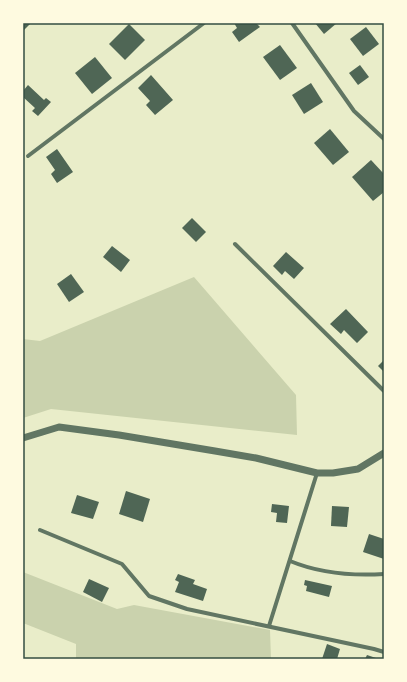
<svg xmlns="http://www.w3.org/2000/svg" width="407" height="682" viewBox="0 0 407 682" font-family="'DejaVu Sans',sans-serif">
	<rect width="100%" height="100%" fill="#e9edc9"/>
	<g fill="#cad2ad">
		<path d="M194,277L296,395L297,435L51,409L23,418V339L40,341Z"/>
		<path d="M23,572L117,609L134,605L270,630L271,659H76V644L23,623Z"/>
	</g>
	<g fill="#4f6655">
		<path d="M23,23H31L23,31Z"/>
		<path d="M234,23H256L260,27L239,42L232,32L237,28Z"/>
		<path d="M315,23H337L324,34Z"/>
		<path d="M129,24L145,40L125,60L109,44Z"/>
		<path d="M366,27L379,44L363,56L350,39Z"/>
		<path d="M280,45L297,68L280,80L263,57Z"/>
		<path d="M95,57L112,78L92,94L75,73Z"/>
		<path d="M360,65L369,77L358,85L349,73Z"/>
		<path d="M151,75L173,100L155,115L146,105L150,101L138,88Z"/>
		<path d="M311,83L323,102L304,114L292,95Z"/>
		<path d="M28,85L44,100L46,98L51,102L38,116L32,111L35,108L23,97V91Z"/>
		<path d="M330,129L349,152L333,165L314,143Z"/>
		<path d="M57,149L73,172L57,183L51,174L55,170L46,157Z"/>
		<path d="M371,160L384,174V192L373,201L352,177Z"/>
		<path d="M192,218L206,232L196,242L182,228Z"/>
		<path d="M112,246L130,260L121,272L103,257Z"/>
		<path d="M286,252L304,268L294,279L285,271L282,275L273,266Z"/>
		<path d="M71,274L84,292L69,302L57,284Z"/>
		<path d="M346,309L368,332L357,343L344,330L341,334L330,324Z"/>
		<path d="M384,360V372L378,366Z"/>
		<path d="M126,491L150,499L143,522L119,514Z"/>
		<path d="M77,495L99,502L93,519L71,513Z"/>
		<path d="M272,504L289,506L287,523L276,522L277,513L271,512Z"/>
		<path d="M332,506L349,507L347,527L331,526Z"/>
		<path d="M369,534L384,539V559L363,552Z"/>
		<path d="M178,574L195,580L193,584L207,589L203,601L175,592L179,582L175,580Z"/>
		<path d="M89,579L109,588L102,602L83,592Z"/>
		<path d="M305,580L332,586L329,597L306,591L307,586L304,585Z"/>
		<path d="M327,644L340,649L337,659H322Z"/>
		<path d="M367,655L379,659H365Z"/>
	</g>
	<g fill="none" stroke-linecap="round" stroke-linejoin="round">
		<g stroke="#617663" stroke-width="4">
			<path d="M292,23L354,111L384,139"/>
			<path d="M28,156L204,23"/>
			<path d="M235,244L384,391"/>
			<path d="M40,530L122,564L149,596L187,609L374,649L384,652"/>
			<path d="M290,561C319,573 353,576 384,574"/>
			<path d="M269,626L317,473"/>
		</g>
		<path stroke="#617663" stroke-width="7" d="M23,438L59,427L119,435L215,451L256,458L317,473H333L358,469L384,453"/>
	</g>
	<rect width="407" height="682" fill="none" stroke="#fefae0" stroke-width="48"/>
	<rect x="24" y="24" width="359" height="634" fill="none" stroke="#344e41" stroke-width="1.5"/>
</svg>
